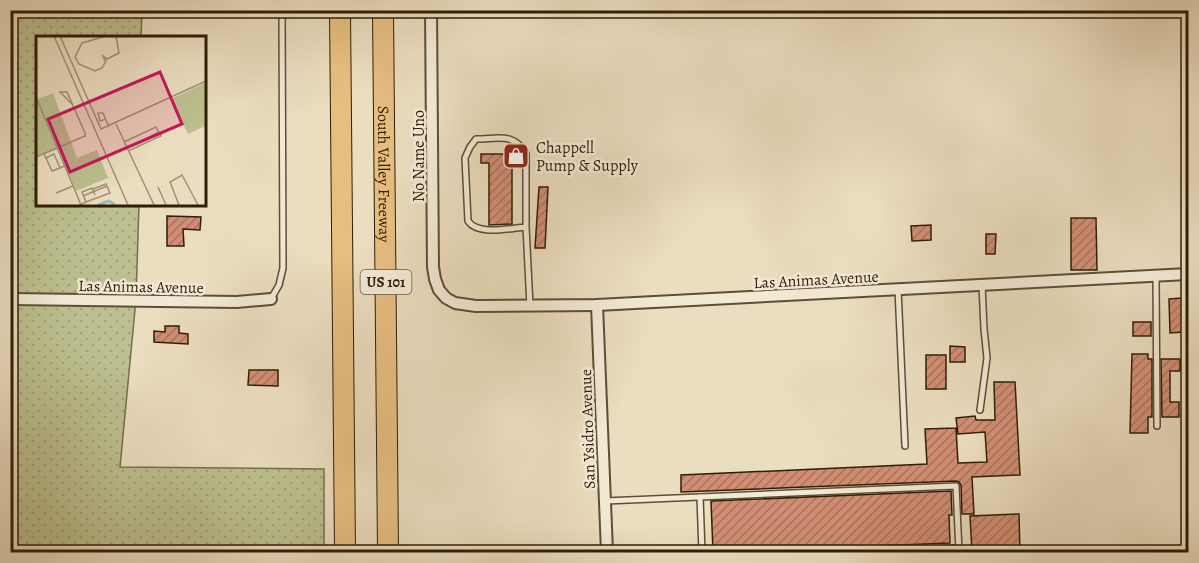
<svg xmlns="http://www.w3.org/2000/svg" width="1199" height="563" viewBox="0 0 1199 563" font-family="Alegreya,serif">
	<defs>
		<pattern id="grass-dots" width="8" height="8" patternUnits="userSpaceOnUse" patternTransform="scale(1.5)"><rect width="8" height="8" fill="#bcbf8f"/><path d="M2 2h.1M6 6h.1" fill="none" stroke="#a2a47a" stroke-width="1.8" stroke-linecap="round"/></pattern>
		<pattern id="building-hatch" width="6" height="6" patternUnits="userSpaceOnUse" patternTransform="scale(1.5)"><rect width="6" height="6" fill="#d28e74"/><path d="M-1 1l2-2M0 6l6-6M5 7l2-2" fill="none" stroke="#ab735d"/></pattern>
	</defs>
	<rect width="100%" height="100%" fill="#ebddbf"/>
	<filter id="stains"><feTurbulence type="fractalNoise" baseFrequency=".00333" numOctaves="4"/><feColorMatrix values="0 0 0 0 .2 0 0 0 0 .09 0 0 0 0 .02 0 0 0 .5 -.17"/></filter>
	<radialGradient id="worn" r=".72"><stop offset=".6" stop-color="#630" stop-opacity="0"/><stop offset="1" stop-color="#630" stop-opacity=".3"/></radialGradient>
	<path fill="url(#grass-dots)" stroke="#766e4b" stroke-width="1.5" d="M10,11H142L141,37L38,38V204H139L136,299L120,467L324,469V552H11Z"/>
	<g fill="url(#building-hatch)" stroke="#2f1e07" stroke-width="1.5">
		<path d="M481,154H512V224L489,225V163H481Z"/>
		<path d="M539,187H548L545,248H535Z"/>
		<path d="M167,216L201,217L200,230L183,229L184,246H167Z"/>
		<path d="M1071,218H1096L1097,270H1071Z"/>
		<path d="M931,225V240L912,241L911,226Z"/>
		<path d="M986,234H996L995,254H986Z"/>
		<path d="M1182,298L1183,332L1170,333L1169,299Z"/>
		<rect x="1133" y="322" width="18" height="14"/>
		<path d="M165,326H179V333L188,334V344L154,342V331L165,332Z"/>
		<path d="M950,346L965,347V362H950Z"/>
		<path d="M1132,354H1148V359H1152V417H1148V433H1130Z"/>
		<rect x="926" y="355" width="20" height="34"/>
		<path d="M1161,359H1180V371H1170V402H1179V417H1162Z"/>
		<path d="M249,370H278V386L248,385Z"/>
		<path d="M994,382H1015L1020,475L972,477L974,514H962L961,485L959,482L956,481L681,492V475L927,464L925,429L956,428L958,463L987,462L985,432L958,434L956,418L975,416L976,420H995Z"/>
		<path d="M951,491L952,515H949L950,543L713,552L711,501Z"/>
		<path d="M1019,514L1020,552H972L970,516Z"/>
	</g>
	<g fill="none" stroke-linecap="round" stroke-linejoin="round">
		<g stroke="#5e4e35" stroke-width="8">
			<g id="lane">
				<path d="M526,227C510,228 478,236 468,221L465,158L470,147L476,139C498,139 514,132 526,154V227L530,306"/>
				<path d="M1156,276L1157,426"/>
				<path d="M898,289L905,446"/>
				<path d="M271,299L279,285L283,268L282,10"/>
				<path d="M980,410L987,358L984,329L982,285"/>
				<path d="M700,497L702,552"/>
				<path d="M605,501L956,486L959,552"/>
				<path d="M871,552L959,548"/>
			</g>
		</g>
		<g stroke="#5e4e35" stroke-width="14">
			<g id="street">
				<path d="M431,10L433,267L435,279L439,290L446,298L455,303L476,306L597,305L1188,274"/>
				<path d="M10,299L237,302L271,299"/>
				<path d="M597,305L607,552"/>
			</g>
		</g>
		<g stroke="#2f1e07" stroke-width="22">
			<g id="highway">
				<path d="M340,10L345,552"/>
				<path id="s1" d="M383,10L388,552"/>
			</g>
		</g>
		<use href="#lane" stroke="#f2e9d5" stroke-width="5"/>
		<use href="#street" stroke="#f2e9d5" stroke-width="10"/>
		<use href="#highway" stroke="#e6be80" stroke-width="20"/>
	</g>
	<defs>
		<g id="shop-square" transform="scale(1.35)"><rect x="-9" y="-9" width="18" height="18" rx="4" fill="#8f2418" stroke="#f2e9d5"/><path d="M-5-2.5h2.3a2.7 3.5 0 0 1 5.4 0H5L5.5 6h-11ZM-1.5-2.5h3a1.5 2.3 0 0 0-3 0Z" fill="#fff"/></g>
	</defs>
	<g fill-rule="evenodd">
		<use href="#shop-square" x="516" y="156"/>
	</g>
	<g text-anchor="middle" stroke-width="5" stroke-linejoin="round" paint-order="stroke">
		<rect fill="#f2e9d5" stroke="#6a5b45" stroke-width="1.5" x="360.5" y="270" width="51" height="24" rx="4.5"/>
		<g font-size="15" font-weight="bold" fill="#2f1e07">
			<text x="386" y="287">US 101</text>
		</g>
		<g font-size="16" fill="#2f1e07" stroke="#f2e9d5" text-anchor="start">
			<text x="536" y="153">Chappell<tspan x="536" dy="18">Pump &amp; Supply</tspan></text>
		</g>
		<g font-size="16" fill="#2f1e07" stroke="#f2e9d5">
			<text transform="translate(418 156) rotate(-90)" y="6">No Name Uno</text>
			<text dy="6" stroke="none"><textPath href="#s1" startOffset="164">South Valley Freeway</textPath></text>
			<text transform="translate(816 279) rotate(-3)" y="6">Las Animas Avenue</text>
			<text transform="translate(141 286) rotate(1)" y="6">Las Animas Avenue</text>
			<text transform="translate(587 429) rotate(-92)" y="6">San Ysidro Avenue</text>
		</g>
	</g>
	<g transform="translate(36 36)">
		<rect width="170" height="170" fill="#ebddbf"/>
		<path d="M17,57L41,122L61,114L72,142L40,155L22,113L0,121V64Z" fill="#bcbf8f"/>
		<path d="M169,47V90L152,98L135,63Z" fill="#bcbf8f"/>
		<path fill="none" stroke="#9cb9bc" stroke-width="3" d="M62,169L73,165L79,169"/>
		<path fill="none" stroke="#a09175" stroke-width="1.5" d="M18,0L92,169M24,0L65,93L170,45M70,0L46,7L39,21L43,28L59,35L66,32L71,23M69,25L67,20L71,23L83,17L80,0M0,61L45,169M70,83L64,85L62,77H67L73,91M80,88L118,169M88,106L120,91L125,100L92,115M100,108L123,96M8,118L10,122L18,118L24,132L28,130M0,121L49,100V97L35,65L31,56H24L37,69M10,122L16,135L24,132M122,151L130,169M20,157L37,150M47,160L71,150M50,166L74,157L70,148L57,153M44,169L50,166L46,156L56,152L59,159M143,169L134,146L146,139L162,169"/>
		<path fill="#c2185b" fill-opacity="0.15" stroke="#c2185b" stroke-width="3" d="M124,36L146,88L34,136L12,83Z"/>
		<rect width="170" height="170" fill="none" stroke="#2f1e07" stroke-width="3"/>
	</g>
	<rect width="1199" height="563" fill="none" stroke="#ebddbf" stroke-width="36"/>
	<rect x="12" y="12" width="1175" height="539" fill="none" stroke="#2f1e07" stroke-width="3"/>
	<rect x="18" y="18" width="1163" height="527" fill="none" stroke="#2f1e07" stroke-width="1.5"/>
	<rect width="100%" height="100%" filter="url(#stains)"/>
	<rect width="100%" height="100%" fill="url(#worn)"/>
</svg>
